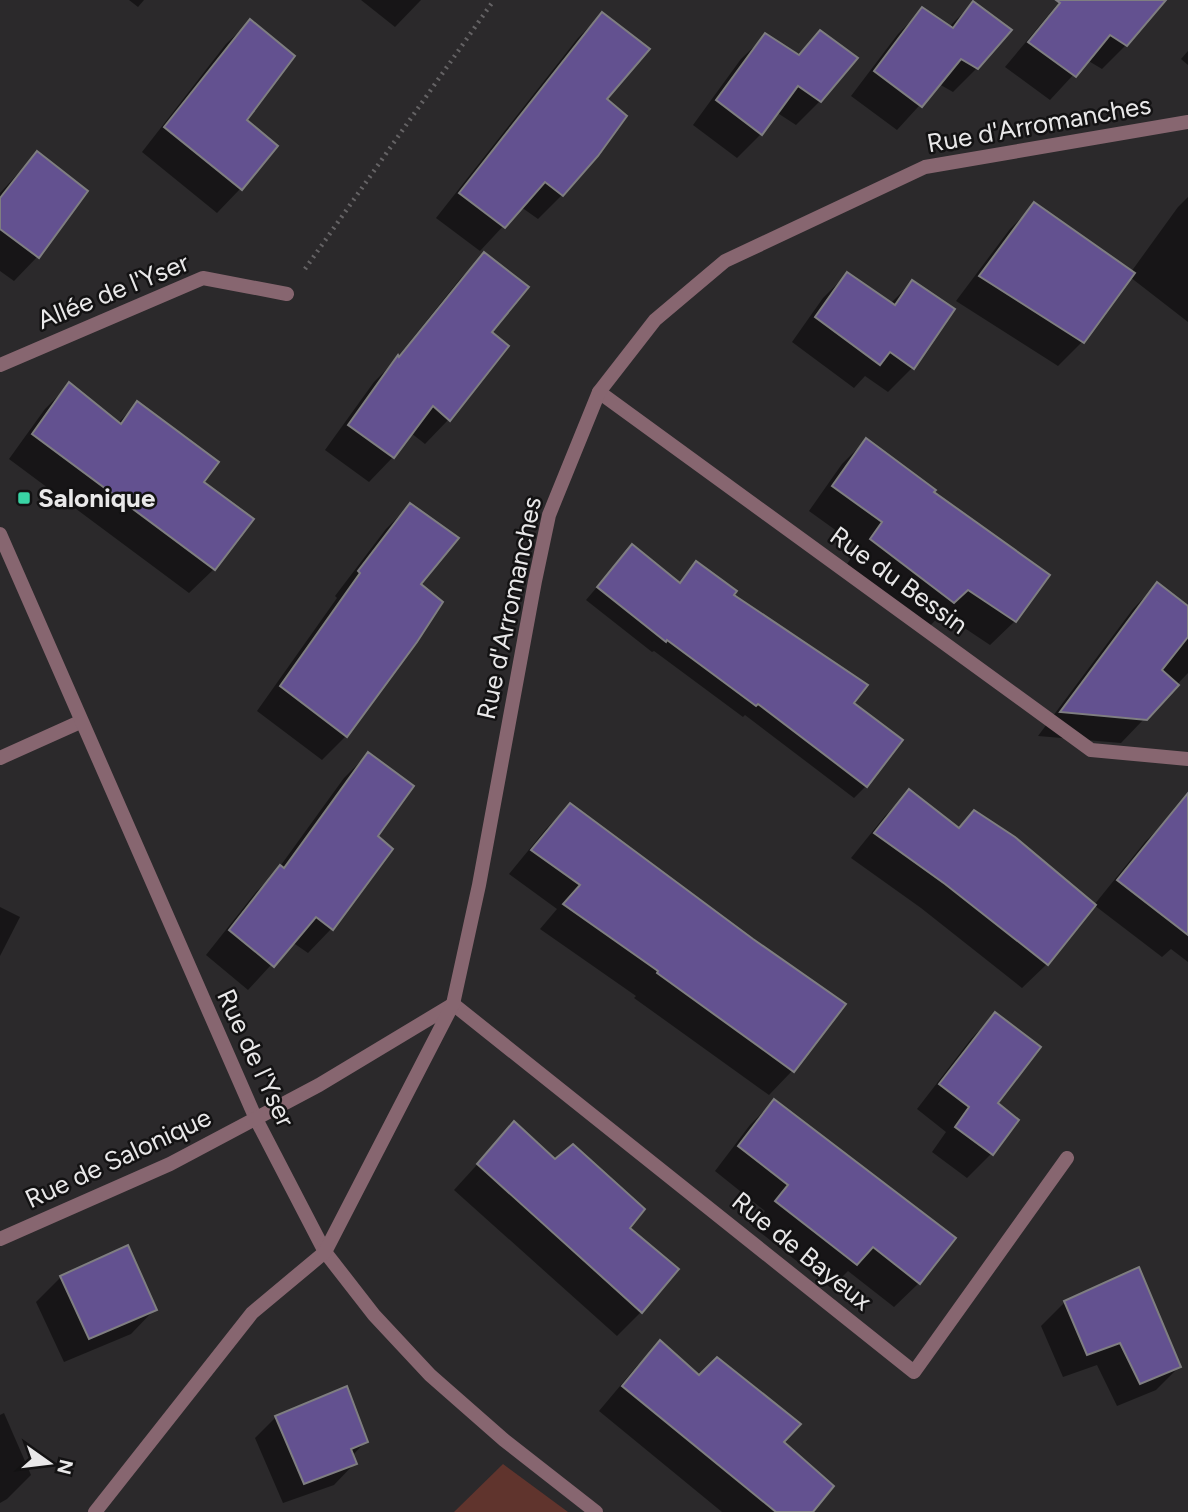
<svg xmlns="http://www.w3.org/2000/svg" width="1188" height="1512" viewBox="0 0 1188 1512" font-family="Figtree,sans-serif">
	<rect width="100%" height="100%" fill="#2b292b"/>
	<path fill="#60342d" d="M503,1464L568,1512H454Z"/>
	<g fill="#0007">
		<path d="M129,0H144L138,7Z"/>
		<path d="M361,0H421L395,27Z"/>
		<path d="M1061,0H1157L1126,45L1102,69L1087,60L1050,100L1005,67Z"/>
		<path d="M973,3L977,68L953,92L939,84L897,130L851,96L898,34L922,10L949,27Z"/>
		<path d="M602,14L605,99L562,195L538,219L521,207L480,251L436,218L578,38Z"/>
		<path d="M250,21L244,120L275,146L240,189L217,213L142,152L226,44Z"/>
		<path d="M820,32V101L796,125L776,112L761,134L737,158L693,125L741,59L766,35L796,56Z"/>
		<path d="M1188,51V65L1181,59Z"/>
		<path d="M37,153L38,256L14,281L0,271V193Z"/>
		<path d="M1188,197V322L1130,277L1082,342L1058,366L956,301L1010,229L1034,205L1131,272L1178,207Z"/>
		<path d="M484,255L489,332L449,419L425,444L411,433L393,457L369,482L325,450L374,382L392,364L460,279Z"/>
		<path d="M847,274L890,304L912,282L953,310L912,368L888,392L865,376L854,388L792,342L823,298Z"/>
		<path d="M69,385L117,424L137,404L201,482L251,520L214,569L189,593L9,459L45,409Z"/>
		<path d="M866,440L932,493L1048,575L1015,621L990,645L942,613L929,627L847,564L859,547L809,511L842,464Z"/>
		<path d="M410,505L419,584L346,736L322,760L257,711L337,598L335,596L386,529Z"/>
		<path d="M632,546L678,584L697,563L732,595L866,786L854,798L745,715L743,717L654,651L652,652L586,600Z"/>
		<path d="M1157,584L1187,607L1188,605V673L1121,743L1038,736L1133,609Z"/>
		<path d="M368,754L376,836L332,928L308,953L292,942L248,990L206,955L256,892L276,872L344,778Z"/>
		<path d="M909,792L958,829L1094,905L1145,842L1169,818L1188,833V962L1171,949L1162,957L1094,905L1047,964L1022,988L921,908L851,858L885,816Z"/>
		<path d="M570,805L752,940L843,1004L792,1071L769,1095L634,998L636,996L540,929L557,909L509,874L546,829Z"/>
		<path d="M0,907L20,917L0,956Z"/>
		<path d="M995,1014L996,1103L991,1154L967,1178L932,1152L946,1132L917,1109L971,1039Z"/>
		<path d="M774,1101L919,1283L894,1307L848,1271L831,1288L752,1226L765,1211L715,1171L750,1125Z"/>
		<path d="M514,1124L628,1228L641,1312L617,1336L454,1190Z"/>
		<path d="M127,1248L155,1309L131,1334L64,1362L36,1302L61,1277Z"/>
		<path d="M1065,1302L1179,1367L1156,1390L1117,1406L1097,1365L1063,1377L1041,1326Z"/>
		<path d="M660,1343L699,1378L781,1442L811,1512H722L599,1411L636,1367Z"/>
		<path d="M4,1413L31,1475L7,1499L0,1503V1415Z"/>
		<path d="M276,1417L366,1441L352,1456L354,1464L334,1485L283,1503L255,1438Z"/>
	</g>
	<g fill="#635190" stroke="#7f7e81" stroke-width="2">
		<path d="M1056,0H1166L1127,46L1110,35L1076,77L1028,42L1060,3Z"/>
		<path d="M973,1L1012,30L978,69L961,59L922,107L874,71L922,7L953,28Z"/>
		<path d="M602,12L650,49L607,99L627,116L598,156L563,196L545,182L505,228L459,193Z"/>
		<path d="M250,19L295,56L247,120L278,146L242,190L164,127Z"/>
		<path d="M820,30L858,58L821,102L798,86L762,135L716,100L765,33L799,55Z"/>
		<path d="M37,151L88,191L39,258L0,229V198Z"/>
		<path d="M1034,202L1135,273L1084,343L979,276Z"/>
		<path d="M484,252L529,287L492,332L509,346L450,421L433,406L394,458L348,425L398,355L399,357Z"/>
		<path d="M847,272L895,305L912,280L955,309L914,369L890,352L880,365L815,317Z"/>
		<path d="M69,382L121,424L137,401L219,462L204,482L254,519L215,570L32,434Z"/>
		<path d="M866,438L936,490L934,492L1050,575L1016,622L968,590L954,603L870,539L882,522L832,486Z"/>
		<path d="M410,503L459,538L421,584L443,602L417,642L347,737L280,686L360,573L358,571Z"/>
		<path d="M632,544L680,583L696,561L737,591L734,595L868,685L854,703L903,740L867,787L758,704L756,706L667,640L666,642L597,587Z"/>
		<path d="M1157,582L1188,606V637L1162,670L1179,685L1147,720L1060,712Z"/>
		<path d="M368,752L414,786L378,836L393,849L333,930L316,917L274,967L229,930L280,865L284,868Z"/>
		<path d="M909,789L959,828L974,810L1015,837L1096,905L1048,965L945,884L874,833Z"/>
		<path d="M1188,793V935L1117,880Z"/>
		<path d="M570,803L753,939L846,1004L794,1072L657,973L658,971L563,904L580,885L531,850Z"/>
		<path d="M995,1012L1041,1047L998,1103L1019,1120L993,1155L955,1127L969,1107L939,1084Z"/>
		<path d="M774,1099L956,1238L920,1284L873,1247L857,1265L775,1201L788,1185L738,1146Z"/>
		<path d="M514,1121L555,1159L573,1144L645,1209L630,1228L679,1269L642,1313L477,1164Z"/>
		<path d="M128,1245L157,1310L89,1339L60,1276Z"/>
		<path d="M1139,1267L1181,1367L1140,1384L1120,1343L1087,1355L1064,1301Z"/>
		<path d="M660,1340L699,1375L717,1357L801,1424L784,1442L834,1486L813,1512H776L622,1386Z"/>
		<path d="M347,1386L368,1442L351,1449L357,1464L304,1484L275,1416Z"/>
	</g>
	<g fill="none" stroke-linecap="round" stroke-linejoin="round">
		<path stroke="#656365" stroke-width="4.5" stroke-dasharray="2 5" stroke-linecap="butt" d="M305,269L494,0"/>
		<path stroke="#876670" stroke-width="14" d="M0,758L80,722"/>
		<g stroke="#876670" stroke-width="14">
			<path d="M0,365L203,278L287,294"/>
			<path d="M599,392L1091,750L1188,759"/>
			<path d="M0,534L256,1119L325,1252L374,1315L430,1375L504,1440L596,1512"/>
			<path d="M453,1004L914,1372L1067,1158"/>
			<path d="M0,1239L170,1164L319,1085L452,1005"/>
			<path d="M95,1512L252,1313L325,1252L453,1004L479,885L535,581L549,515L599,392L655,320L725,261L925,167L1188,122"/>
		</g>
	</g>
	<rect fill="#39d4a5" stroke="#131213" stroke-width="2.5" x="17" y="491" width="14" height="14" rx="3.5"/>
	<g text-anchor="middle" stroke-width="5" stroke-linejoin="round" paint-order="stroke">
		<g font-size="26" fill="#e9e8e9" stroke="#131213">
			<text transform="translate(1039 124) rotate(-10)" y="9">Rue d'Arromanches</text>
			<text transform="translate(113 291) rotate(-22)" y="9">Allée de l'Yser</text>
			<text transform="translate(899 580) rotate(36)" y="9">Rue du Bessin</text>
			<text transform="translate(509 608) rotate(-78)" y="9">Rue d'Arromanches</text>
			<text transform="translate(256 1058) rotate(65)" y="9">Rue de l'Yser</text>
			<text transform="translate(118 1158) rotate(-25)" y="9">Rue de Salonique</text>
			<text transform="translate(802 1251) rotate(39)" y="9">Rue de Bayeux</text>
		</g>
		<g font-size="26" font-weight="bold" fill="#e9e8e9" stroke="#131213" text-anchor="start">
			<text x="38" y="507">Salonique</text>
		</g>
	</g>
	<g transform="translate(49 1463) rotate(104)" stroke="#131213" stroke-width="5" paint-order="stroke">
	<path d="M0-5L12 26L0 18L-12 26Z" fill="#e9e8e9"/>
	<text y="-10" font-size="19" font-weight="bold" text-anchor="middle" fill="#e9e8e9">N</text>
	</g>
</svg>
